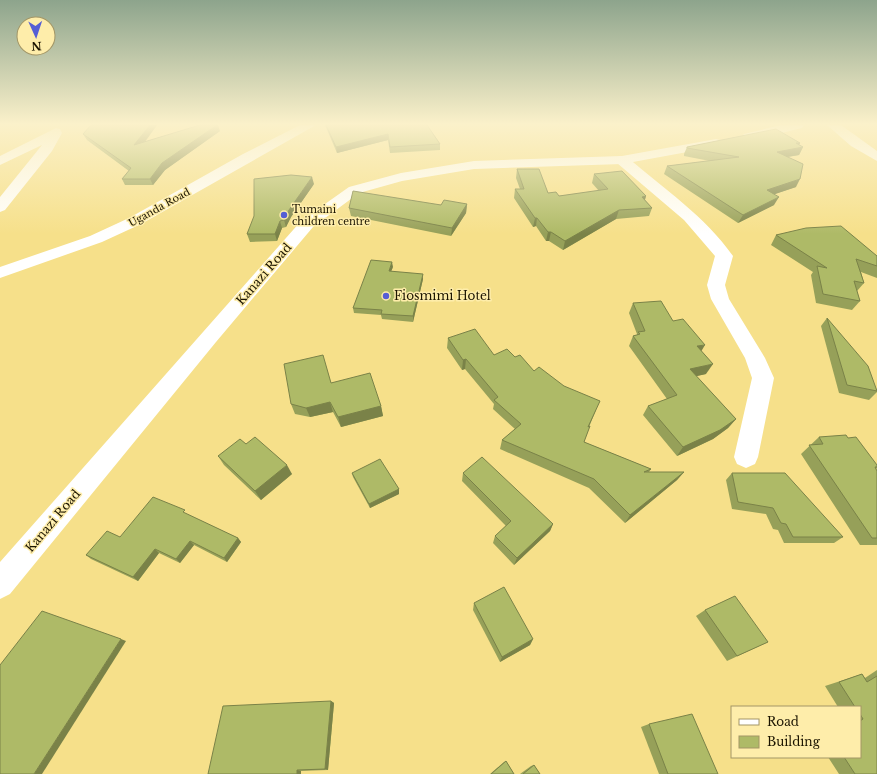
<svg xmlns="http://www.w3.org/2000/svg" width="877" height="774" viewBox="0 0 877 774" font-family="'Libre Baskerville',serif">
	<rect width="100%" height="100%" fill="#f6e08a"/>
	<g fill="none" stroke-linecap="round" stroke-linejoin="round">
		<g fill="#fff" fill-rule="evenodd">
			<path d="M300,125H316L141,224L102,242L0,278V267L90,236L129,218L243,154Z"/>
			<path d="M827,125H841L877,151V161L851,146Z"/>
			<path d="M56,128L60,129L62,133L52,151L5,210L0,212V197L42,145L0,165V156Z"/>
			<path d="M622,156L627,157C663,188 705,216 733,256L725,285L729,299L765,358L774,378L758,457L755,464L746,468L737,464L734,457L752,378L745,358L711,299L707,285L715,256L684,220L617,163L615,160L617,157Z"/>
		</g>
		<g fill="#fff" fill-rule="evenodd">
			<path d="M781,125H804L802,128L748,141L742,137L744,134Z"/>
			<path d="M716,139L720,140L722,143L720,146L622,164L474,169L402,181L359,193L313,227L216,342L10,594L0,599V562L301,221L349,187L401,173L474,161L622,156Z"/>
		</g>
	</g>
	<g fill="#96a059">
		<path d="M91,125H157L145,142L220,131L165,170L153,185H125L122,179L129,171L87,140L83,134Z"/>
		<path d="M325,125H427L440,144V150L390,153L388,140L337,153Z"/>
		<path d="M800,143L799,145L803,147L799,155L788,157L796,187L775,194L774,205L738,223L664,174L667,166L710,161L684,156V154L687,147Z"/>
		<path d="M517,169L548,193L559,196L599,191L592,183L594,174L646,196L645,200L652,208L649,216L616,219L563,250L549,241H546L536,226L533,227L514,198L515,189H520L516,178Z"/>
		<path d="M314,184L291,217L286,227L282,228L277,241L250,242L247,234Z"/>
		<path d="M467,204L466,213L451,236L351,216L349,208Z"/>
		<path d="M776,235L877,256V278L861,272L864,283L857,291L860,301L852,310L816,303L811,275L813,272L771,245Z"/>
		<path d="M393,267L391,271L423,279L413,322L382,319L381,315L354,313L353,308Z"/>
		<path d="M633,303L673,321L701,351L706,374L696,376L736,419L728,428L713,439L677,456L643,415L648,406L667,399L629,346L633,336L637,335V334L629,313Z"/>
		<path d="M827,318L877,390V392L869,400L839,393L821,326Z"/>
		<path d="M448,338L494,355L515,357L534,371L596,410L589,427L584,442L651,469L649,472H684L677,480L625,523L589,488L500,449L502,440L515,429L493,409L494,404L465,369L462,370L447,348Z"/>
		<path d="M331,383L381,406L383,416L341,427L333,412L310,417L295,414L291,404Z"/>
		<path d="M819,437L848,438L877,465V468L876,469L877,471V545H860L801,454Z"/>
		<path d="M246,444L292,474L261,500L224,465L218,456Z"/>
		<path d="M352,473L399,489V494L370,508L353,477Z"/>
		<path d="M463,473L553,524L550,531L514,565L493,543L495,536L506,526L462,481Z"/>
		<path d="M732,473L843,537L834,543H784L778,530L773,529L766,514L732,509L726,480Z"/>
		<path d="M188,515L238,538L241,542L227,562L194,545L180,563L159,553L138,581L91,559L86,555L120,537Z"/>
		<path d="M474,603L533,639L530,645L500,662L473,610Z"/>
		<path d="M705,610L768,642L727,661L696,616Z"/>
		<path d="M877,670V774H839L828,757H860V707H838L825,686L862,674L865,678Z"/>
		<path d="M331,701L334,703L328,770L208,774Z"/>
		<path d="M649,724L718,774H659L641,727Z"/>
		<path d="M506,761L514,774H490L504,762Z"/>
		<path d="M534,765L540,774H520L531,766Z"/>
	</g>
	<g fill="#7a8248">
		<path d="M150,125H157L137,152L134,145Z"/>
		<path d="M217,125H218L220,131L165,170L153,185L150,179L162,163Z"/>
		<path d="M388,134V140L337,153L336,147Z"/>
		<path d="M796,143H800L797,148L803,147L799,155L773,159L777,152Z"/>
		<path d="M312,177L314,184L291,217L286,227L284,220L289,210Z"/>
		<path d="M800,179L796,187L763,198L767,190Z"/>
		<path d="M646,196L643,205L642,197Z"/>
		<path d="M779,197L774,205L738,223L743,215Z"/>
		<path d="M467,204L466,213L451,236L452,228Z"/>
		<path d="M619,210L616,219L563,250L565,241Z"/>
		<path d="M535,218H537L536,226L533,227Z"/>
		<path d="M280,221L282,228L277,241L275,234Z"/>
		<path d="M548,232H551L549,241H546Z"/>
		<path d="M392,262L393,267L389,276V271Z"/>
		<path d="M423,274V279L413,322V316Z"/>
		<path d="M705,345L699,355L697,346Z"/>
		<path d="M466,359L465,369L462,370L463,360Z"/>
		<path d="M713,364L706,374L684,379L690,369Z"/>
		<path d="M330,402L333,412L310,417L306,408Z"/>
		<path d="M381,406L383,416L341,427L338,417Z"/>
		<path d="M736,419L728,428L713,439L677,456L683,447Z"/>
		<path d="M287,465L292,474L261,500L255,491Z"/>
		<path d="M684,472L677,480L625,523L630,515Z"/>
		<path d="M399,489V494L370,508L369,504Z"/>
		<path d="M553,524L550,531L514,565L517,558Z"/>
		<path d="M238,538L241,542L227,562L224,558Z"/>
		<path d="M190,541L194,545L180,563L176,559Z"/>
		<path d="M155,549L159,553L138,581L133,577Z"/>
		<path d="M121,639L126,641L42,774H34Z"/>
		<path d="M533,639L530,645L500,662L502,657Z"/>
		<path d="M331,701L334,703L328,770L325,769Z"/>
		<path d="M297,770L301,771V774H297Z"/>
	</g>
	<g fill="#aeba67" stroke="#7a8248">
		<path d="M91,125H150L134,145L200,125H217L162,163L150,179H122L131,168L83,134Z"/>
		<path d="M326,125H427L440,144L390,147L388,134L336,147Z"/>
		<path d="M776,129L800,143H796L803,147L777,152L803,164L800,179L767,190L779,197L743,215L667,166L739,157L687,148V147Z"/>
		<path d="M517,169H539L548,193L556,192L559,196L608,189L594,174L622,171L646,196L642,197L652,208L619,210L565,241L551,232H548L537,218H535L515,189H524Z"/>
		<path d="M291,175L312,177L289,210L284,220L280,221L275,234H247L254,216V179Z"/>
		<path d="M353,191L441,205L444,200L467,204L452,228L349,208Z"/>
		<path d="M841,226L877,256V266L856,259L864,283L854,281L860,301L823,294L817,266L827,268L776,235L806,228Z"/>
		<path d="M371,260L392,262L389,271L423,274L413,316L381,314L382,310L353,308Z"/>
		<path d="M661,301L673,321L683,319L705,345L697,346L713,364L690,369L736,419L720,430L683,447L648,406L677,395L633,336L640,334L638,332L645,331L633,303Z"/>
		<path d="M827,318L868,366L877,391L847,385Z"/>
		<path d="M475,329L494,355L507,349L515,357L520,355L534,371L539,367L564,386L600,401L588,427L590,426L584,442L651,469L644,472H684L630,515L594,479L502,440L521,424L494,400L498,397L466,359L463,360L448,338Z"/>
		<path d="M323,355L331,383L370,373L381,406L338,417L330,402L306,408L291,404L284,364Z"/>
		<path d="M846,435L848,438L856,437L877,465V467H875L877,471V538H872L809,445L823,444L819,437Z"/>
		<path d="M255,437L287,465L255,491L218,456L240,439L246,444Z"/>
		<path d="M482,457L553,524L517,558L495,536L511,521L463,473Z"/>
		<path d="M380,459L399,489L369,504L352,473Z"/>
		<path d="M732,473H785L843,537H793L786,524L781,523L773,508L738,502Z"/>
		<path d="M153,497L185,510L183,512L238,538L224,558L190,541L176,559L155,549L133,577L86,555L107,531L120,537Z"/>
		<path d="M504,587L533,639L502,657L474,603Z"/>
		<path d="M735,596L768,642L737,656L705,610Z"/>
		<path d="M42,611L121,639L34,774H0V665Z"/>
		<path d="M862,674L867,682L877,676V774H855L844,757H860V721L863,719L860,714V707H855L839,682Z"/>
		<path d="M331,701L325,769L297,770V774H208L223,706Z"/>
		<path d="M692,714L718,774H668L649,724Z"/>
		<path d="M506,761L514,774H491Z"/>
		<path d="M534,765L540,774H523Z"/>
	</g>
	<linearGradient id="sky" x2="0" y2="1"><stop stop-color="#8da48c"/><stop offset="0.53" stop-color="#fbf1ca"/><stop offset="1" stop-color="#fbf1ca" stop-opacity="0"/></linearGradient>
	<rect width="877" height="234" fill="url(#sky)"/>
	<g fill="#555ed5" stroke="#feedaa" stroke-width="1.5">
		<circle cx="284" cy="215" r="4"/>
		<circle cx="386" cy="296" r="4"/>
	</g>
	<g text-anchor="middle" stroke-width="3" stroke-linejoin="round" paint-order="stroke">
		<g font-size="10" fill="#1b1400" stroke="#feedaa">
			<text transform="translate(159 207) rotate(-29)" y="4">Uganda Road</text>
		</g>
		<g font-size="10" fill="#1b1400" stroke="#feedaa" text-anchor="start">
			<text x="292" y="213">Tumaini<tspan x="292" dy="12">children centre</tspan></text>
		</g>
		<g font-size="12" fill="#1b1400" stroke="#feedaa">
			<text transform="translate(264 274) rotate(-49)" y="4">Kanazi Road</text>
			<text transform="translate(53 521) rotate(-50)" y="4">Kanazi Road</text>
		</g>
		<g font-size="12" fill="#1b1400" stroke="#feedaa" text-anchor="start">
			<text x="394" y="300">Fiosmimi Hotel</text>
		</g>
	</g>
	<rect x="731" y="706" width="130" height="52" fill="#feedaa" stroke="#a39666"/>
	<rect x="739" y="719" width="20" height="6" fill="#ffffff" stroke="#a39666"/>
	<text x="767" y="726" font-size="12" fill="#1b1400">Road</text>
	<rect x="739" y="736" width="20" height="12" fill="#aeba67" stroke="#a39666"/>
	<text x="767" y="746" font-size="12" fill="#1b1400">Building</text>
	<g transform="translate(36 36) rotate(177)"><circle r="19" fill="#feedaa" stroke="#a39666"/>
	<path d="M0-3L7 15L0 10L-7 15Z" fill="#555ed5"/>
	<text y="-6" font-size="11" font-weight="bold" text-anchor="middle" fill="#1b1400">N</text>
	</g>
</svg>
